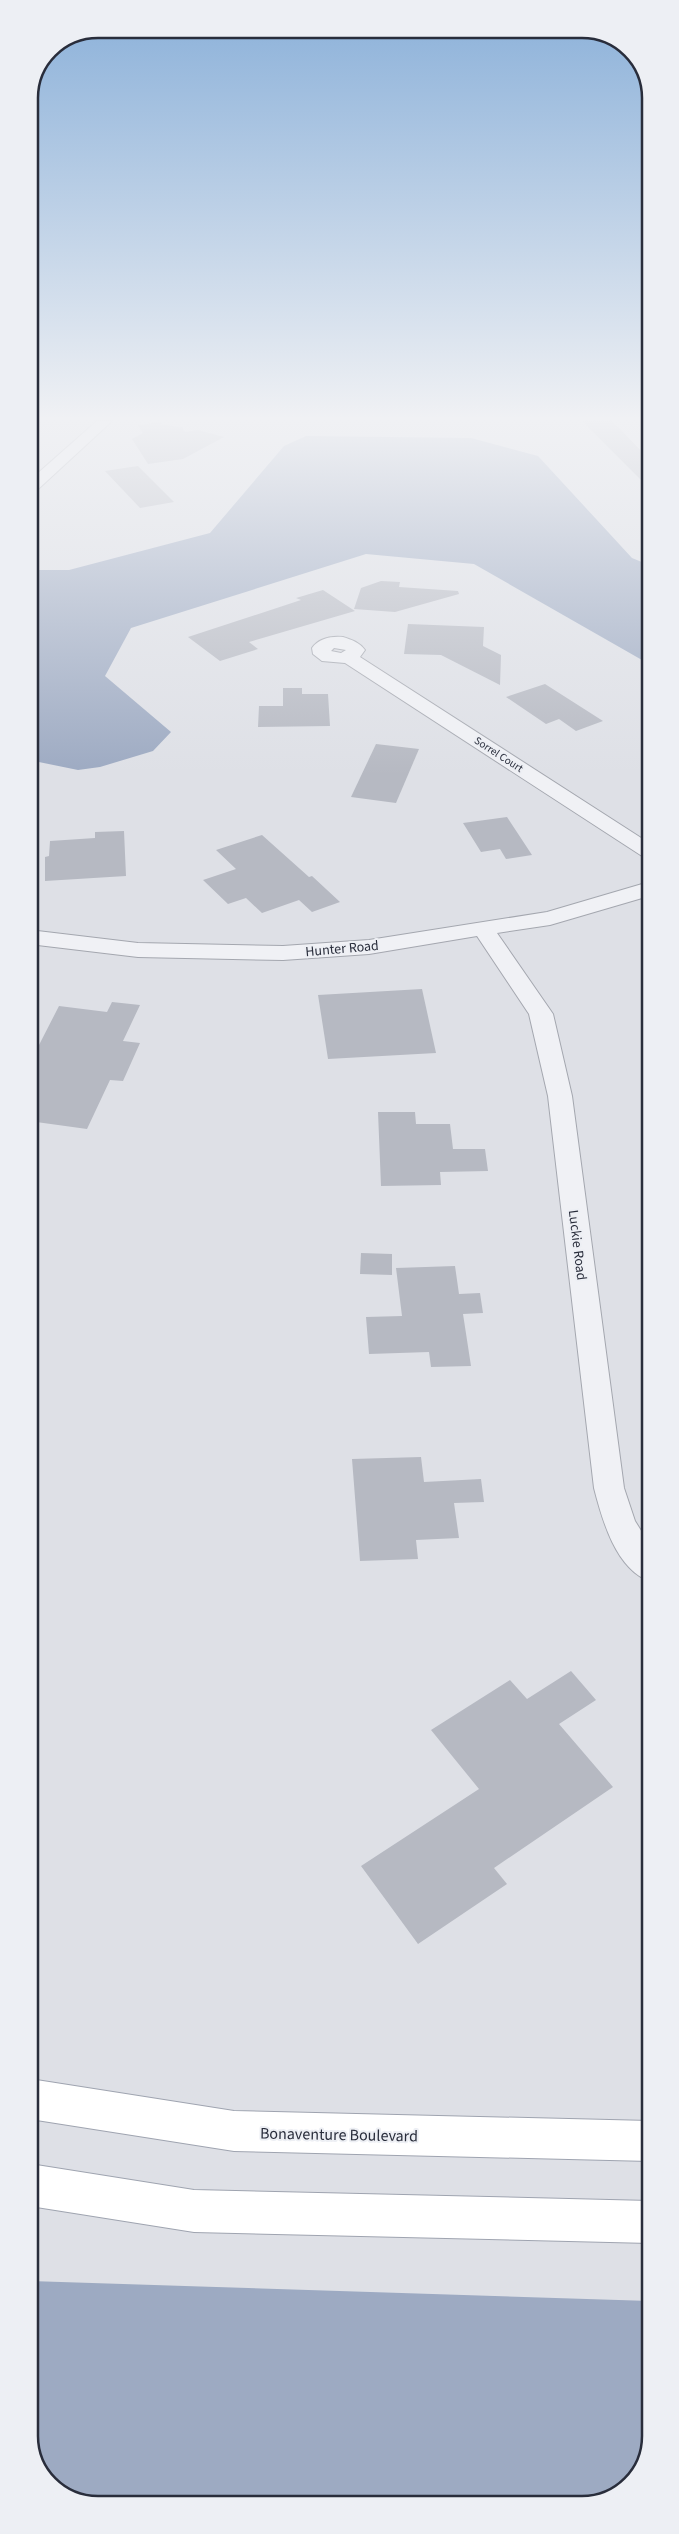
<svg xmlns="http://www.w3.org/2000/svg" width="679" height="2534" viewBox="0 0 679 2534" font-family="'Source Sans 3',sans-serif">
	<rect width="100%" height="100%" fill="#dee0e6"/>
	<g fill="#9daac2">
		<path d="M306,436L471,438L538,456L632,558L649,565V664L474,564L366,554L131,628L105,676L171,732L153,751L100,767L78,770L29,760V570H69L210,533L284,446Z"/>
		<path d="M30,2281L650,2301V2436L633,2481L595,2504L93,2505L52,2488L30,2450Z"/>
	</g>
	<g fill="#b6b9c2">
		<path d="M582,421H612L649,459V488Z"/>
		<path d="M160,422L162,425L182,427L185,432L198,430L224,437L183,459L148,464L132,439L143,433L138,425Z"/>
		<path d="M138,466L174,502L140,508L105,471Z"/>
		<path d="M381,581L400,582L399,587L458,591L459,594L395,612L354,609L361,588Z"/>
		<path d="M323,590L355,611L249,642L258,649L220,661L188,637L301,600L296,598Z"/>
		<path d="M408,624L484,627L483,646L501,655L500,685L441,655L404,654Z"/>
		<path d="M545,684L603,721L576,731L559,719L546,724L506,697Z"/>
		<path d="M283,688H302V694H328L330,726L258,727L259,706H283Z"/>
		<path d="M376,744L419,749L396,803L351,797Z"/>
		<path d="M507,817L532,855L506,859L500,849L481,852L463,823Z"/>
		<path d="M124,831L126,876L45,881V857L49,856L50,841L95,838V832Z"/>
		<path d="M262,835L309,877L312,876L340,902L312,912L299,900L262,913L246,898L228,904L203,880L236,869L216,850Z"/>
		<path d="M422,989L436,1053L328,1059L318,995Z"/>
		<path d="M112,1002L140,1005L123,1041L140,1043L123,1081L110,1080L87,1129L29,1121V1044L39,1045L59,1006L107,1012Z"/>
		<path d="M378,1112H415L416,1124H450L453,1149H485L488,1171L440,1172L441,1185L381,1186Z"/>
		<path d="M361,1253L392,1254V1275L360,1274Z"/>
		<path d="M455,1266L459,1294L480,1293L483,1313L463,1314L471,1366L431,1367L429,1352L369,1354L366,1317L402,1316L396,1268Z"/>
		<path d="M421,1457L424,1482L481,1479L484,1502L454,1503L459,1538L416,1540L418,1559L360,1561L352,1459Z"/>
		<path d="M571,1671L596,1700L559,1724L613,1787L494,1868L507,1884L418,1944L361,1866L479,1789L431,1730L510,1680L527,1699Z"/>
	</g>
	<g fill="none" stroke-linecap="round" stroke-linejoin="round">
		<g stroke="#a4a7af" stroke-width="2">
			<g id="minor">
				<path d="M97,421H112L35,492L29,494V481Z"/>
				<path d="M343,637C352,640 359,642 365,650L360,657L649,843V858L642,856L345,663L322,661L313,654L312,648C319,638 332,636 343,637ZM334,648L346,650L341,653L331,651Z"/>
				<path d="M649,882V896L550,925L497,933L553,1014L572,1096L624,1488L635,1521L650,1545V1581C616,1570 602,1519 594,1488L548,1096L529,1014L477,936L369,954L283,960L138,957L29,944V930L138,943L283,946L369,940L547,912Z"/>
			</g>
		</g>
		<g stroke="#9fa4b0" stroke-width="2">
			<g id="major">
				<path d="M30,2079L234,2111L650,2121V2161L234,2151L30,2119Z"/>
				<path d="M30,2164L194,2190L650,2201V2243L194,2232L30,2206Z"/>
			</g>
		</g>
		<use href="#minor" fill="#f0f1f5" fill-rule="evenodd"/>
		<use href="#major" fill="#fff" fill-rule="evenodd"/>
	</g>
	<linearGradient id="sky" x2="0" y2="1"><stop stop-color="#8ab0d9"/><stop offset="0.54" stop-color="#f0f1f4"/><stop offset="1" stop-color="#f0f1f4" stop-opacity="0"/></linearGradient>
	<rect width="679" height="775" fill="url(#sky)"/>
	<g text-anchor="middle" stroke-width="4" stroke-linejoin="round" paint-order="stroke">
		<g font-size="11" fill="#292d3b" stroke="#edeff4">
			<text transform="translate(499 754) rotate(33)" y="4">Sorrel Court</text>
		</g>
		<g font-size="14" fill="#292d3b" stroke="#edeff4">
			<text transform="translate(342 948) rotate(-5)" y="5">Hunter Road</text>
			<text transform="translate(578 1245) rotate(83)" y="5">Luckie Road</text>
		</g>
		<g font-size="16" fill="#292d3b" stroke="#edeff4">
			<text transform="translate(339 2134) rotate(1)" y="6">Bonaventure Boulevard</text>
		</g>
	</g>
	<path d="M0 0H679V2534H0ZM98 38H582A60 60 0 0 1 642 98V2436A60 60 0 0 1 582 2496H98A60 60 0 0 1 38 2436V98A60 60 0 0 1 98 38Z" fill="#edeff4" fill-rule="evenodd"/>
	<path fill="none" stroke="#292d3b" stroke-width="2.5" d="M98 38H582A60 60 0 0 1 642 98V2436A60 60 0 0 1 582 2496H98A60 60 0 0 1 38 2436V98A60 60 0 0 1 98 38Z"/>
</svg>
